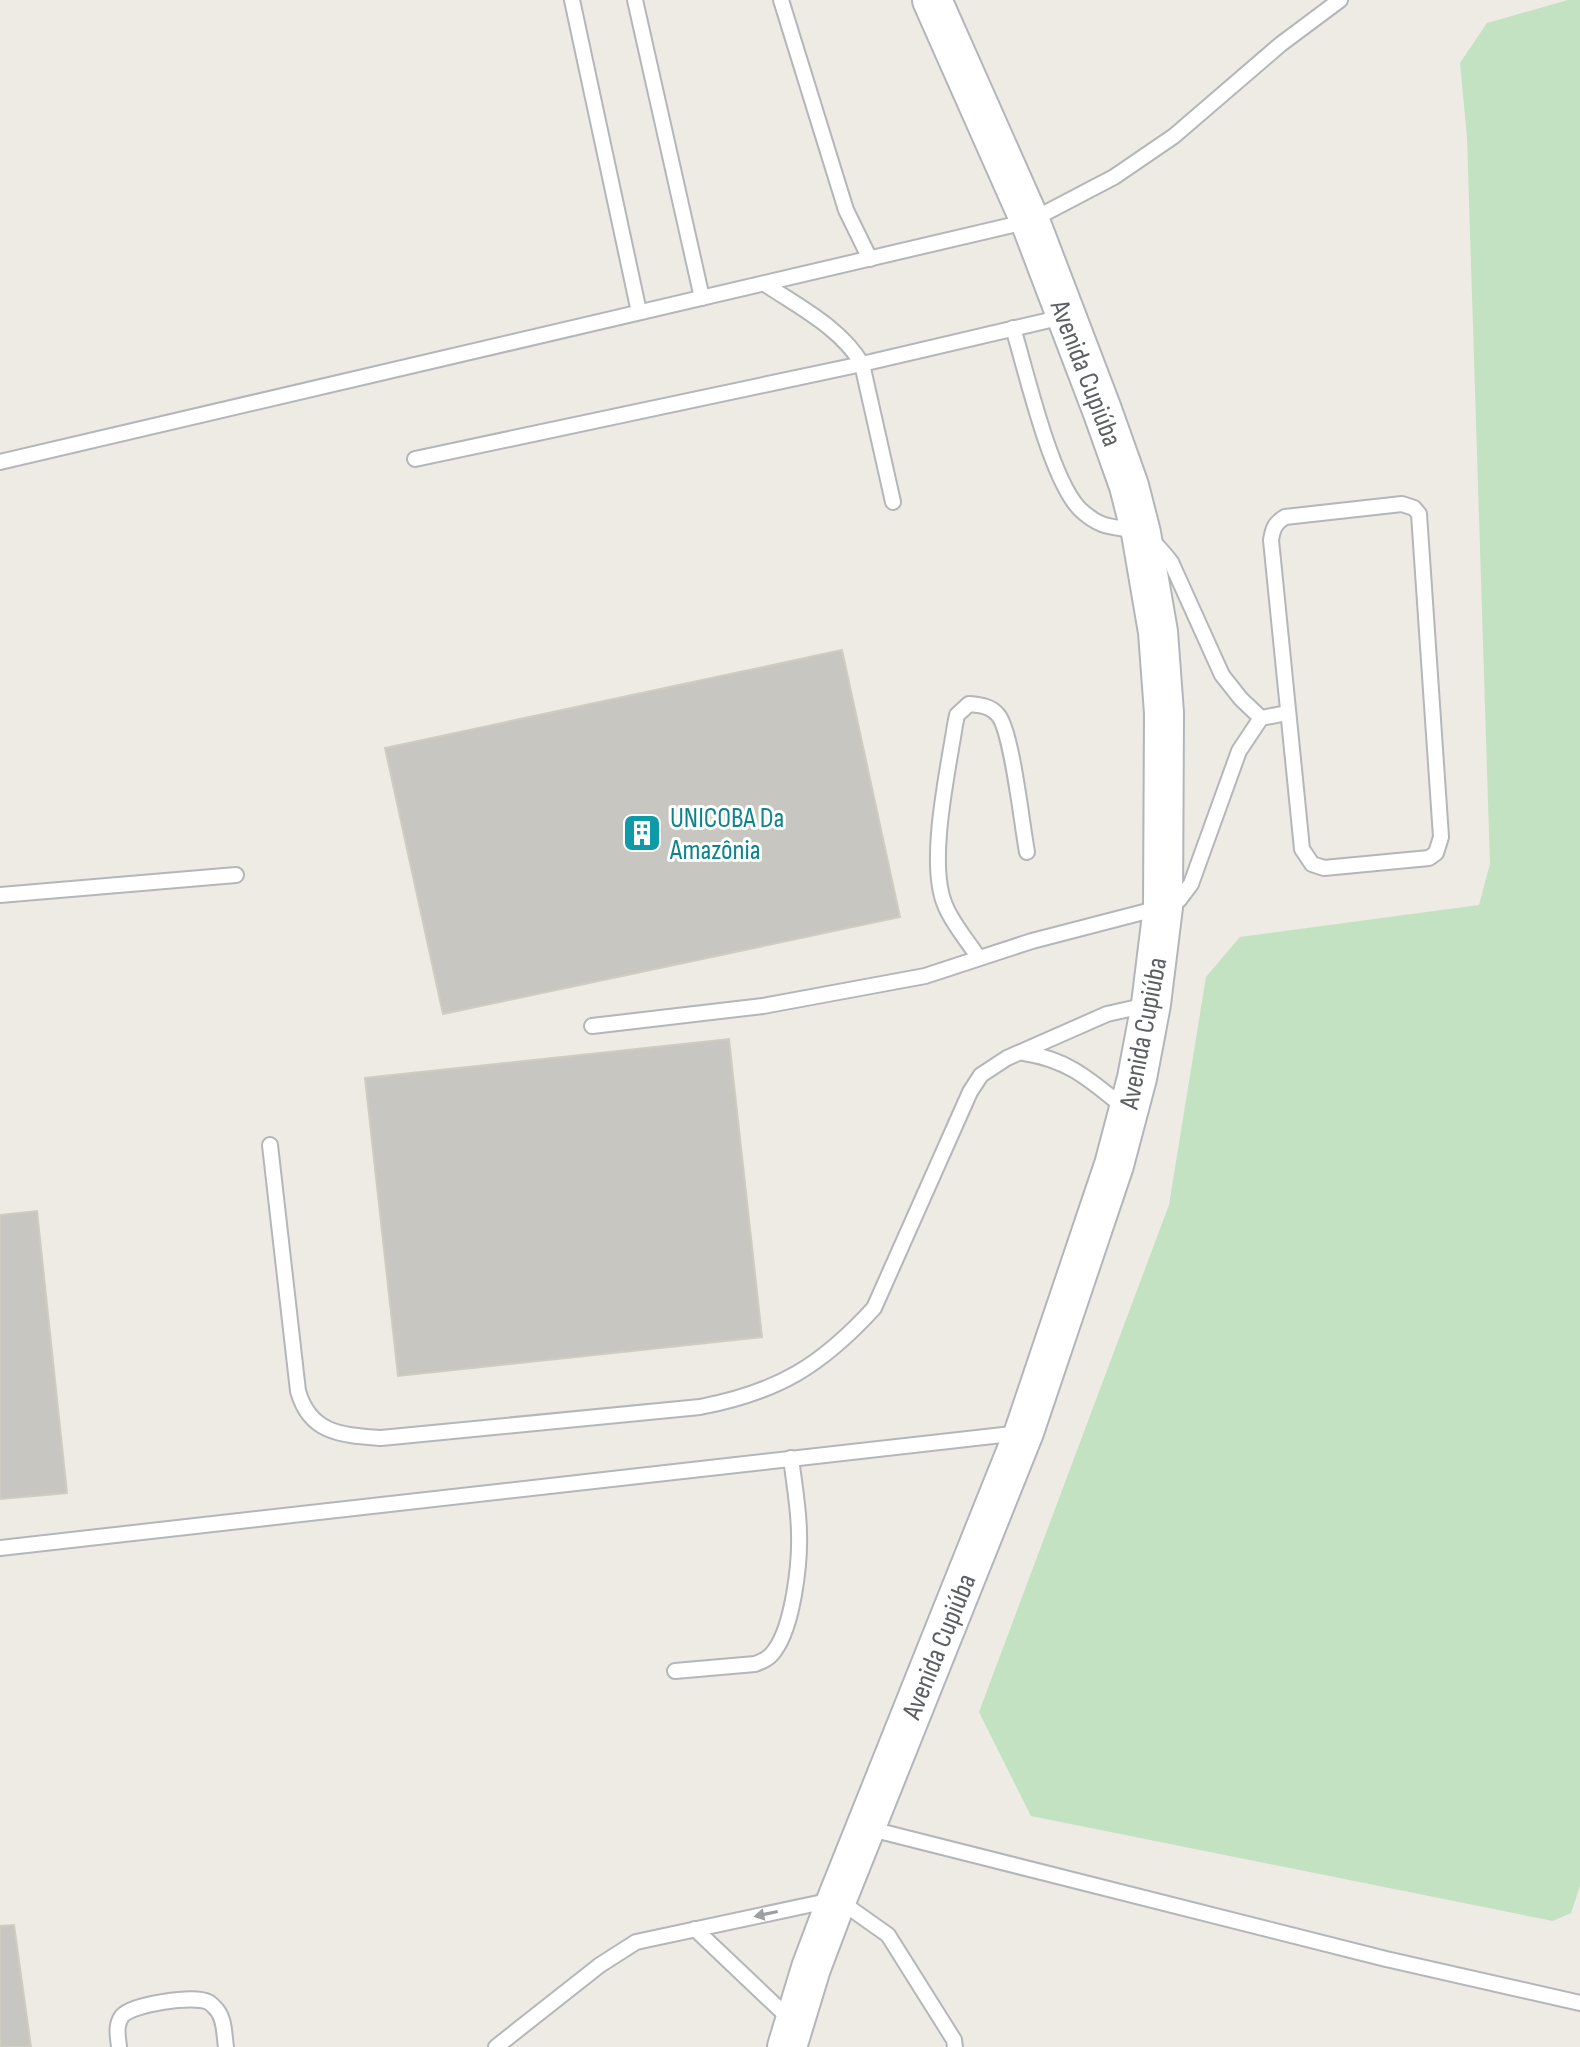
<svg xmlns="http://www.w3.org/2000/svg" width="1580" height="2047" viewBox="0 0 1580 2047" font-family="'Sofia Sans Condensed',sans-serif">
	<rect width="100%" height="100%" fill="#edebe3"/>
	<path fill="#c2e2c2" d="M1568,0H1580V1886L1571,1913L1553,1921L1031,1816L979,1712L1169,1205L1206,977L1240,937L1479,905L1490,864L1467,137L1460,63L1487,23Z"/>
	<g fill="#c8c6c0" stroke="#d1ccc2" stroke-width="2">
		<path d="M842,650L900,917L443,1014L385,748Z"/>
		<path d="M729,1039L762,1337L398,1376L365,1078Z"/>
		<path d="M37,1211L67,1493L0,1499V1215Z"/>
		<path d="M14,1925L31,2047H0V1926Z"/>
	</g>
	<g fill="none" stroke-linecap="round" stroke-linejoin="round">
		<g stroke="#b4b6b9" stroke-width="18">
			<g id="lane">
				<path d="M572,0L639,312"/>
				<path d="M635,0L702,298"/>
				<path d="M781,0L846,210L870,259"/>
				<path d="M765,284C799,307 841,328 862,364L893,502"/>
				<path d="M1013,328C1026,370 1052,487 1083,512C1106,532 1116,524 1140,533C1152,538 1163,552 1171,562L1222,675L1241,699L1261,718L1287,713"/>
				<path d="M415,459L862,364L1063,317"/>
				<path d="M0,462L1030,221L1114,177L1174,136L1281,44L1340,0"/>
				<path d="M1402,504L1414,508L1419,514L1441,837L1436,853L1429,858L1324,868L1312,864L1302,849L1271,540C1273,528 1275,523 1285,517Z"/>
				<path d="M0,895L236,875"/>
				<path d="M978,957C967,940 952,923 945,905C927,863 948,771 955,725L957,715L969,704C980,705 991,706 998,715C1012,731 1022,826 1027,852"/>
				<path d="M592,1026L763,1006L925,976L1032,941L1163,907L1179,900L1191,884L1239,751L1261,718"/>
				<path d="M1024,1053C1070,1060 1091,1081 1126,1109"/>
				<path d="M270,1145L298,1391C310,1434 342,1435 381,1438L700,1407C778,1392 821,1366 874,1308L970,1092L981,1075L1007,1058L1107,1014L1147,1005"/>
				<path d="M0,1548L1020,1433"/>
				<path d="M675,1671L755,1664C763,1661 770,1658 775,1650C793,1625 800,1564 799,1534C799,1509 794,1483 791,1458"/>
				<path d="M867,1828L1386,1959L1580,2003"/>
				<path d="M695,1929L793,2022"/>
				<path d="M119,2047C118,2036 115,2026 122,2016C132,2004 194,1995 208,2002C211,2003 215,2008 217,2010C225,2020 224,2035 226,2047"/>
				<path d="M496,2047L600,1965L636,1942L837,1899L888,1935L954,2040L955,2047"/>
			</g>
		</g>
		<g stroke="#b2b6ba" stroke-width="42">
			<path id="secondary" d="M787,2047L811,1968L837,1899L1024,1432L1114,1165L1137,1078L1151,1004L1163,907L1164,713L1158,632L1141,533L1129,486L1102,410L1030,221L932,0"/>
		</g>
		<use href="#lane" stroke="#fff" stroke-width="14"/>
		<use href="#secondary" stroke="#fff" stroke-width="38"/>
	</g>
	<defs><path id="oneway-solid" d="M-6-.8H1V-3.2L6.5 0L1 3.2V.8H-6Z" transform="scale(2)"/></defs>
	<use fill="#9d9fa1" href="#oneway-solid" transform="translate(766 1914) rotate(168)"/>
	<defs>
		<g id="building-square" transform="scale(2)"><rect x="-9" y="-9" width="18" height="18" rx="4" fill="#0f9aa8" stroke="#fff"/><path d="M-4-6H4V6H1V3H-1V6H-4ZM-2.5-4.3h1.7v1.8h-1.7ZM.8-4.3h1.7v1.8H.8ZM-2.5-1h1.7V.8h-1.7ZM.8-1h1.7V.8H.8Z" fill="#fff"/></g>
	</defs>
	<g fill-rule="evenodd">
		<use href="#building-square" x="642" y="833"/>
	</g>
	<g text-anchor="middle" stroke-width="6" stroke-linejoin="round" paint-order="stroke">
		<g font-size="28" fill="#5b5f63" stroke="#fff">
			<text transform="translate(1087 373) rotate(69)" y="10">Avenida Cupiúba</text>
			<text transform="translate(1142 1033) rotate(-79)" y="10">Avenida Cupiúba</text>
			<text transform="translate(938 1646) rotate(-68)" y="10">Avenida Cupiúba</text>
		</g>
		<g font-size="28" fill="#0d838f" stroke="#fff" text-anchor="start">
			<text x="670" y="827">UNICOBA Da<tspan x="670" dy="32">Amazônia</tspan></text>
		</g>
	</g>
</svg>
